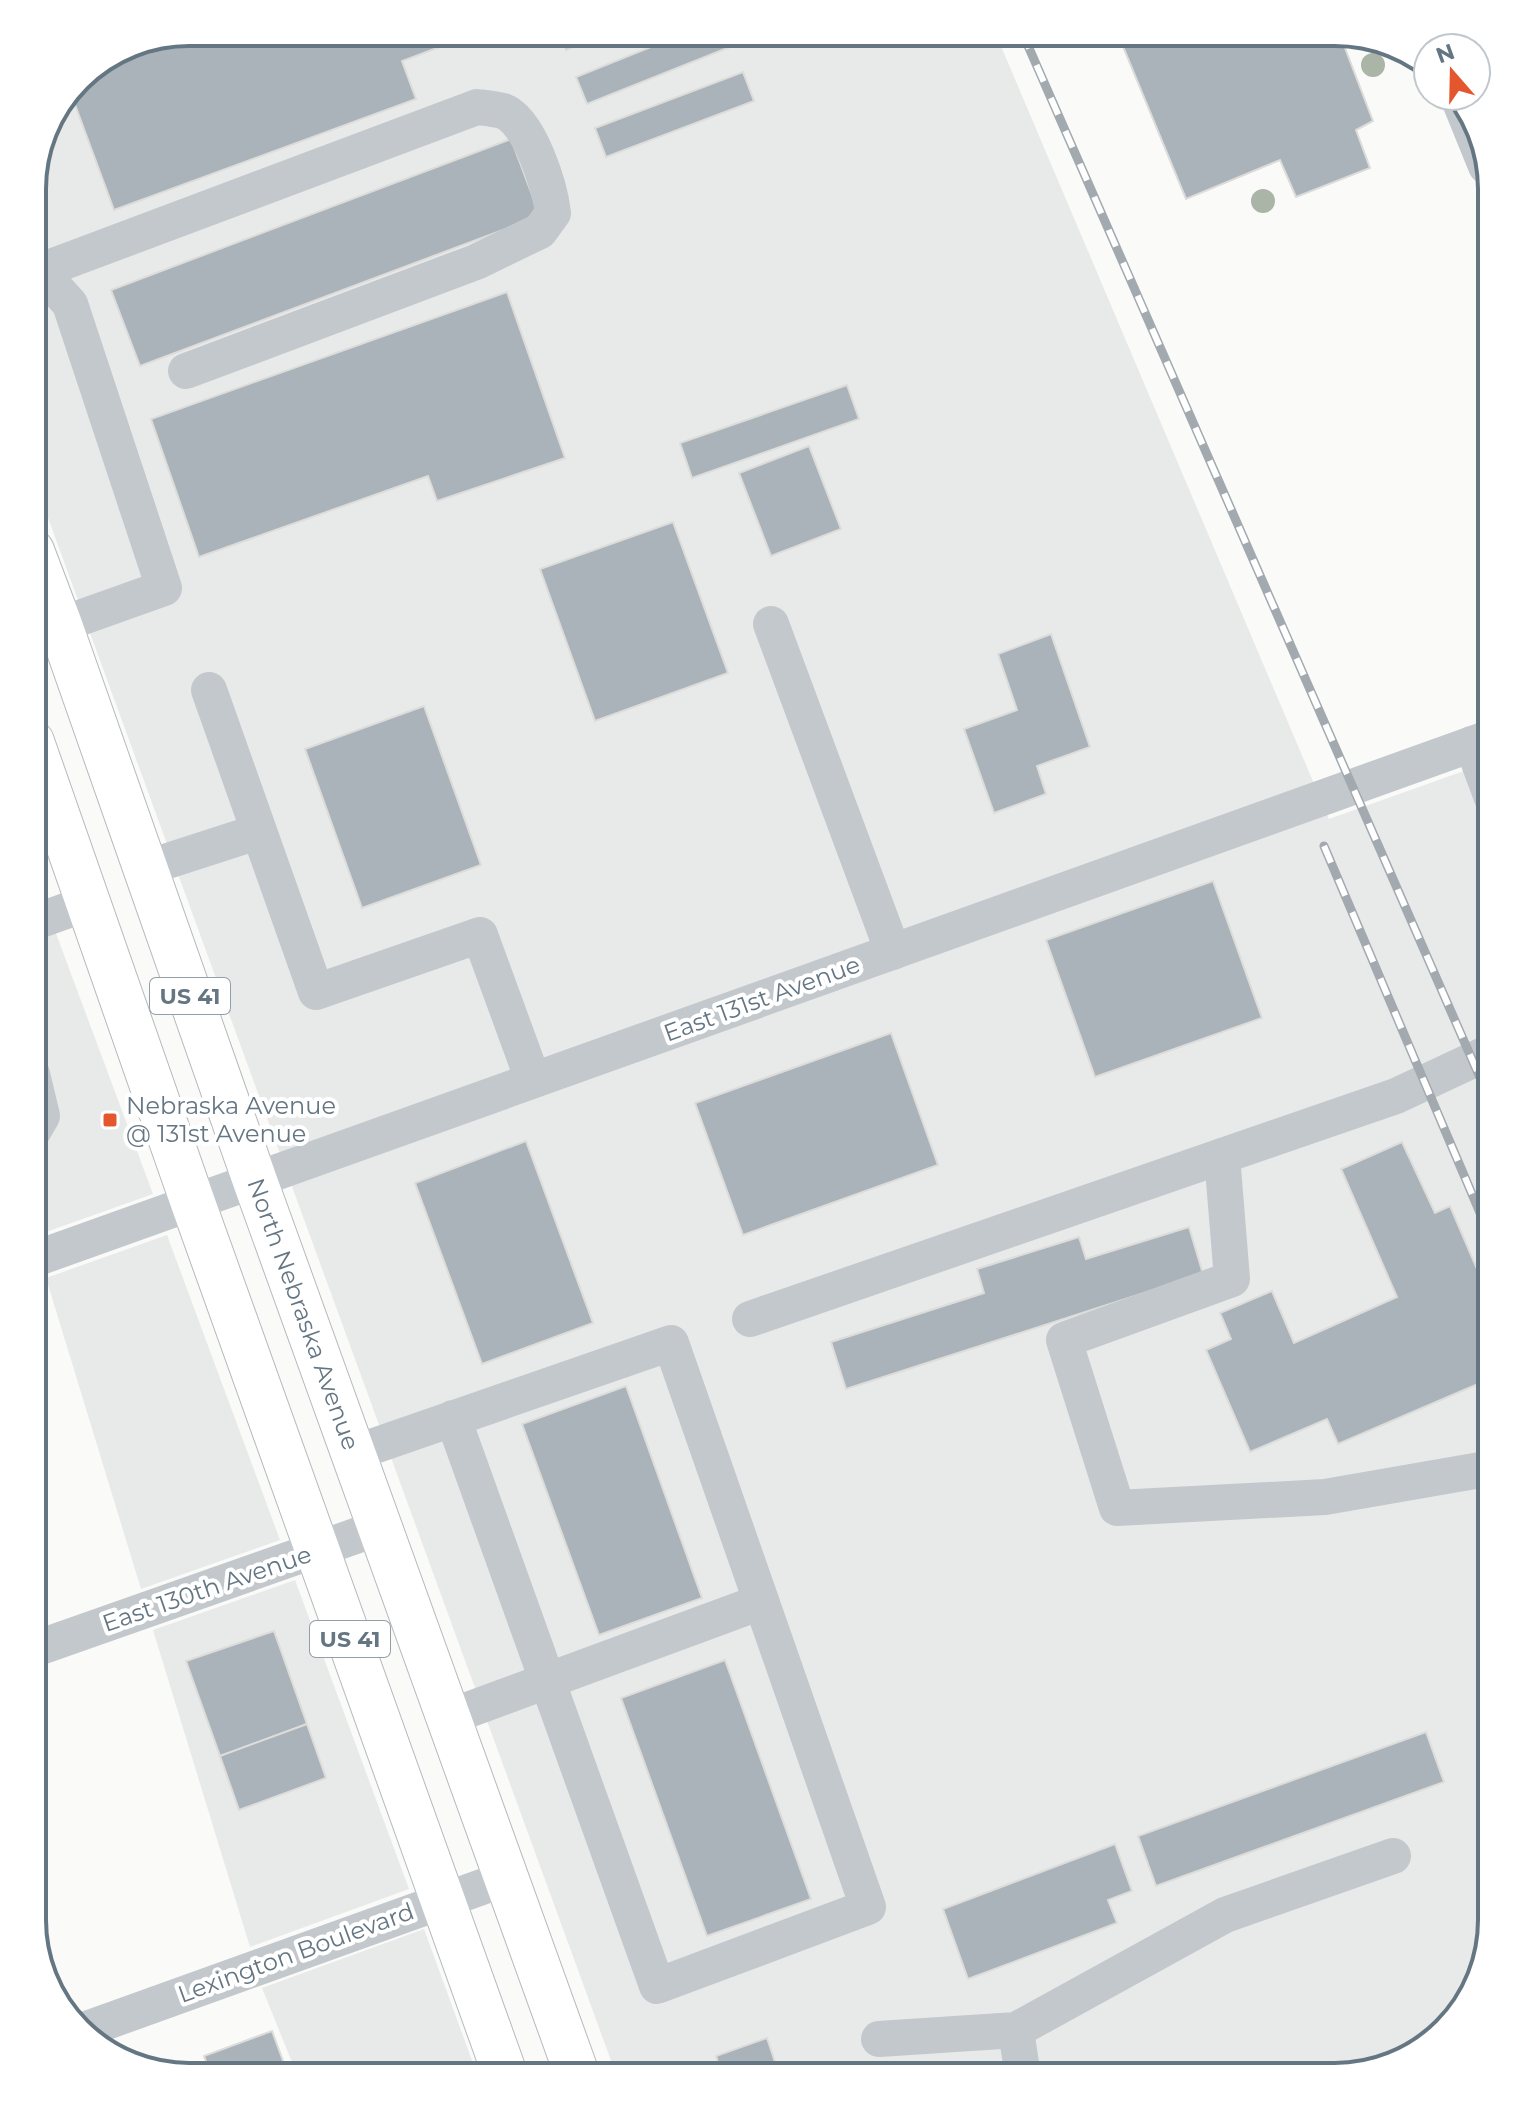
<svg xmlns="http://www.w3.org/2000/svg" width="1524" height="2109" viewBox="0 0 1524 2109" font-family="Montserrat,sans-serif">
	<rect width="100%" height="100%" fill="#fafaf8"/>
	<g fill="#e8e9e9">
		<path d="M189,32H995L1329,819L1492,761V1920L1471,1999L1414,2056L1335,2077H617L32,474V178L48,119L85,71L129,44Z"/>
		<path d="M32,869L153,1194L32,1237Z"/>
		<path d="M167,1235L280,1540L141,1589L46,1278Z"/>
		<path d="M295,1580L409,1889L250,1947L153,1630Z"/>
		<path d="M424,1929L478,2077H298L262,1988Z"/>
	</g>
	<g fill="#aab3b9" stroke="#dcdcda" stroke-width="2">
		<path d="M189,32H480L402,61L416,99L114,210L70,91L85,71L129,44Z"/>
		<path d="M559,32H610L566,50Z"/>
		<path d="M688,32L765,33L587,104L576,77Z"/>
		<path d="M1117,32H1345L1340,35L1373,121L1356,130L1370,168L1296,197L1280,160L1186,199Z"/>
		<path d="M743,72L754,101L606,157L595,128Z"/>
		<path d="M511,139L540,216L140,366L111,290Z"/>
		<path d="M507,292L565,458L437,501L428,476L199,557L151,419Z"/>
		<path d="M847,385L859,419L692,478L680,443Z"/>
		<path d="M809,446L841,529L771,556L739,473Z"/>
		<path d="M673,522L728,673L595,721L540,569Z"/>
		<path d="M1051,634L1090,747L1037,766L1046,794L994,813L964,729L1017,710L998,654Z"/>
		<path d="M424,706L481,865L362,908L305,749Z"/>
		<path d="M1213,881L1262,1018L1095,1077L1046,940Z"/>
		<path d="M891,1033L938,1165L743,1235L695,1103Z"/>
		<path d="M526,1141L593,1323L482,1364L415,1183Z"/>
		<path d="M1402,1142L1435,1213L1450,1206L1492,1304V1378L1338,1444L1327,1419L1250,1452L1206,1350L1231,1339L1220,1313L1272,1291L1294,1343L1397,1297L1341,1169Z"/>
		<path d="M1189,1227L1203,1274L846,1389L831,1342L984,1293L977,1269L1079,1237L1086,1259Z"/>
		<path d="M626,1386L702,1598L599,1635L522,1424Z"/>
		<path d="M274,1631L307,1724L220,1756L186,1661Z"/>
		<path d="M725,1660L811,1899L707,1936L621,1698Z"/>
		<path d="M307,1724L326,1778L239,1810L220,1756Z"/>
		<path d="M1426,1732L1444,1782L1156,1886L1138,1836Z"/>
		<path d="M1115,1844L1132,1891L1108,1900L1117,1923L968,1979L943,1909Z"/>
		<path d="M272,2031L289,2077H212L204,2056Z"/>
		<path d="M767,2038L780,2077H723L716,2056Z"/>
	</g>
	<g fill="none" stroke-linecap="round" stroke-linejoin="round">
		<g stroke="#b5babe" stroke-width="46">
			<g id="major">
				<path id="s1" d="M32,551L60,625L255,1181L578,2077"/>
				<path d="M32,742L193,1203L506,2077"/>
			</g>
		</g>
		<g stroke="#c3c8cc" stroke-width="36">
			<path d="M1458,97L1486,166"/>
			<path d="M771,624L893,952"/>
			<path d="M32,635L164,588L70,304L40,271L477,107C485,108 495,109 503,111C530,121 550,187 553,213L540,231L476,262L186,371"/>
			<path d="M209,690L316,992L480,935L533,1080"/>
			<path d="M1472,744L1492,798"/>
			<path d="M146,868L257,832"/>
			<path d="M32,923L88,903"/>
			<path d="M32,1133L42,1116L32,1074"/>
			<path d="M1222,1156L1232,1279L1064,1340L1117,1508L1325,1497L1492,1468"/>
			<path d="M32,1260L1492,737"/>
			<path d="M750,1319L1396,1096L1492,1051"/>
			<path d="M354,1453L671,1343L868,1907L657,1986L453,1418"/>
			<path d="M32,1650L381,1527"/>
			<path d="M449,1717L761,1602"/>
			<path d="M84,2030L507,1878"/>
			<path d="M1016,2030L1023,2077"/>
			<path d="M879,2039L1016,2030L1225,1915L1393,1856"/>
		</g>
		<use href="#major" stroke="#fff" stroke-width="44"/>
		<g stroke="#a2aab0" stroke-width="9">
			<g id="rail">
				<path d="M1022,32L1492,1105"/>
				<path d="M1324,846L1492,1241"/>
			</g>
		</g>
		<use href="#rail" stroke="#fff" stroke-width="6" stroke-dasharray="18" stroke-linecap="butt"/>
	</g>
	<g fill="#aab4a7">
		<circle cx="1373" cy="65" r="12"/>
		<circle cx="1263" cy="201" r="12"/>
	</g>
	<rect fill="#e4572e" stroke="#fff" stroke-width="3" x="102" y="1112" width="16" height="16" rx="4"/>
	<g text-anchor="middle" stroke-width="8" stroke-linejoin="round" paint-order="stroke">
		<g fill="#fff" stroke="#939fa8" stroke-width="2">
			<rect x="150" y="978" width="80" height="36" rx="6"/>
			<rect x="310" y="1621" width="80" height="36" rx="6"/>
		</g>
		<g font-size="22" font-weight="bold" fill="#657683">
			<text x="190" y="1004">US 41</text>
			<text x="350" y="1647">US 41</text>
		</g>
		<g font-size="24" fill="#657683" stroke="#fff">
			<text transform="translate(762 999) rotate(-20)" y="8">East 131st Avenue</text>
			<text dy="8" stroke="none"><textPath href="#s1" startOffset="810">North Nebraska Avenue</textPath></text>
			<text transform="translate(207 1589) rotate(-19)" y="8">East 130th Avenue</text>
			<text transform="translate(296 1953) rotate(-20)" y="8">Lexington Boulevard</text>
		</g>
		<g font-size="24" fill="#657683" stroke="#fff" text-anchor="start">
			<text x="126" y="1114">Nebraska Avenue<tspan x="126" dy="28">@ 131st Avenue</tspan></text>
		</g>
	</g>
	<path d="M0 0H1524V2109H0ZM189 46H1335A143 143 0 0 1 1478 189V1920A143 143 0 0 1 1335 2063H189A143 143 0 0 1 46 1920V189A143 143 0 0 1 189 46Z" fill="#fff" fill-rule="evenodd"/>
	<path fill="none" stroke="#657683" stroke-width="4" d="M189 46H1335A143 143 0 0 1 1478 189V1920A143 143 0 0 1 1335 2063H189A143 143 0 0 1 46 1920V189A143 143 0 0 1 189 46Z"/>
	<g transform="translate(1452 72) rotate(340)"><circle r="38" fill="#ffffff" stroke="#c1c8cd" stroke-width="2"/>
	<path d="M0-6L14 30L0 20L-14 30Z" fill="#e4572e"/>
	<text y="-12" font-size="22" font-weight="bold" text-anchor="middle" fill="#657683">N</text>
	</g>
</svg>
